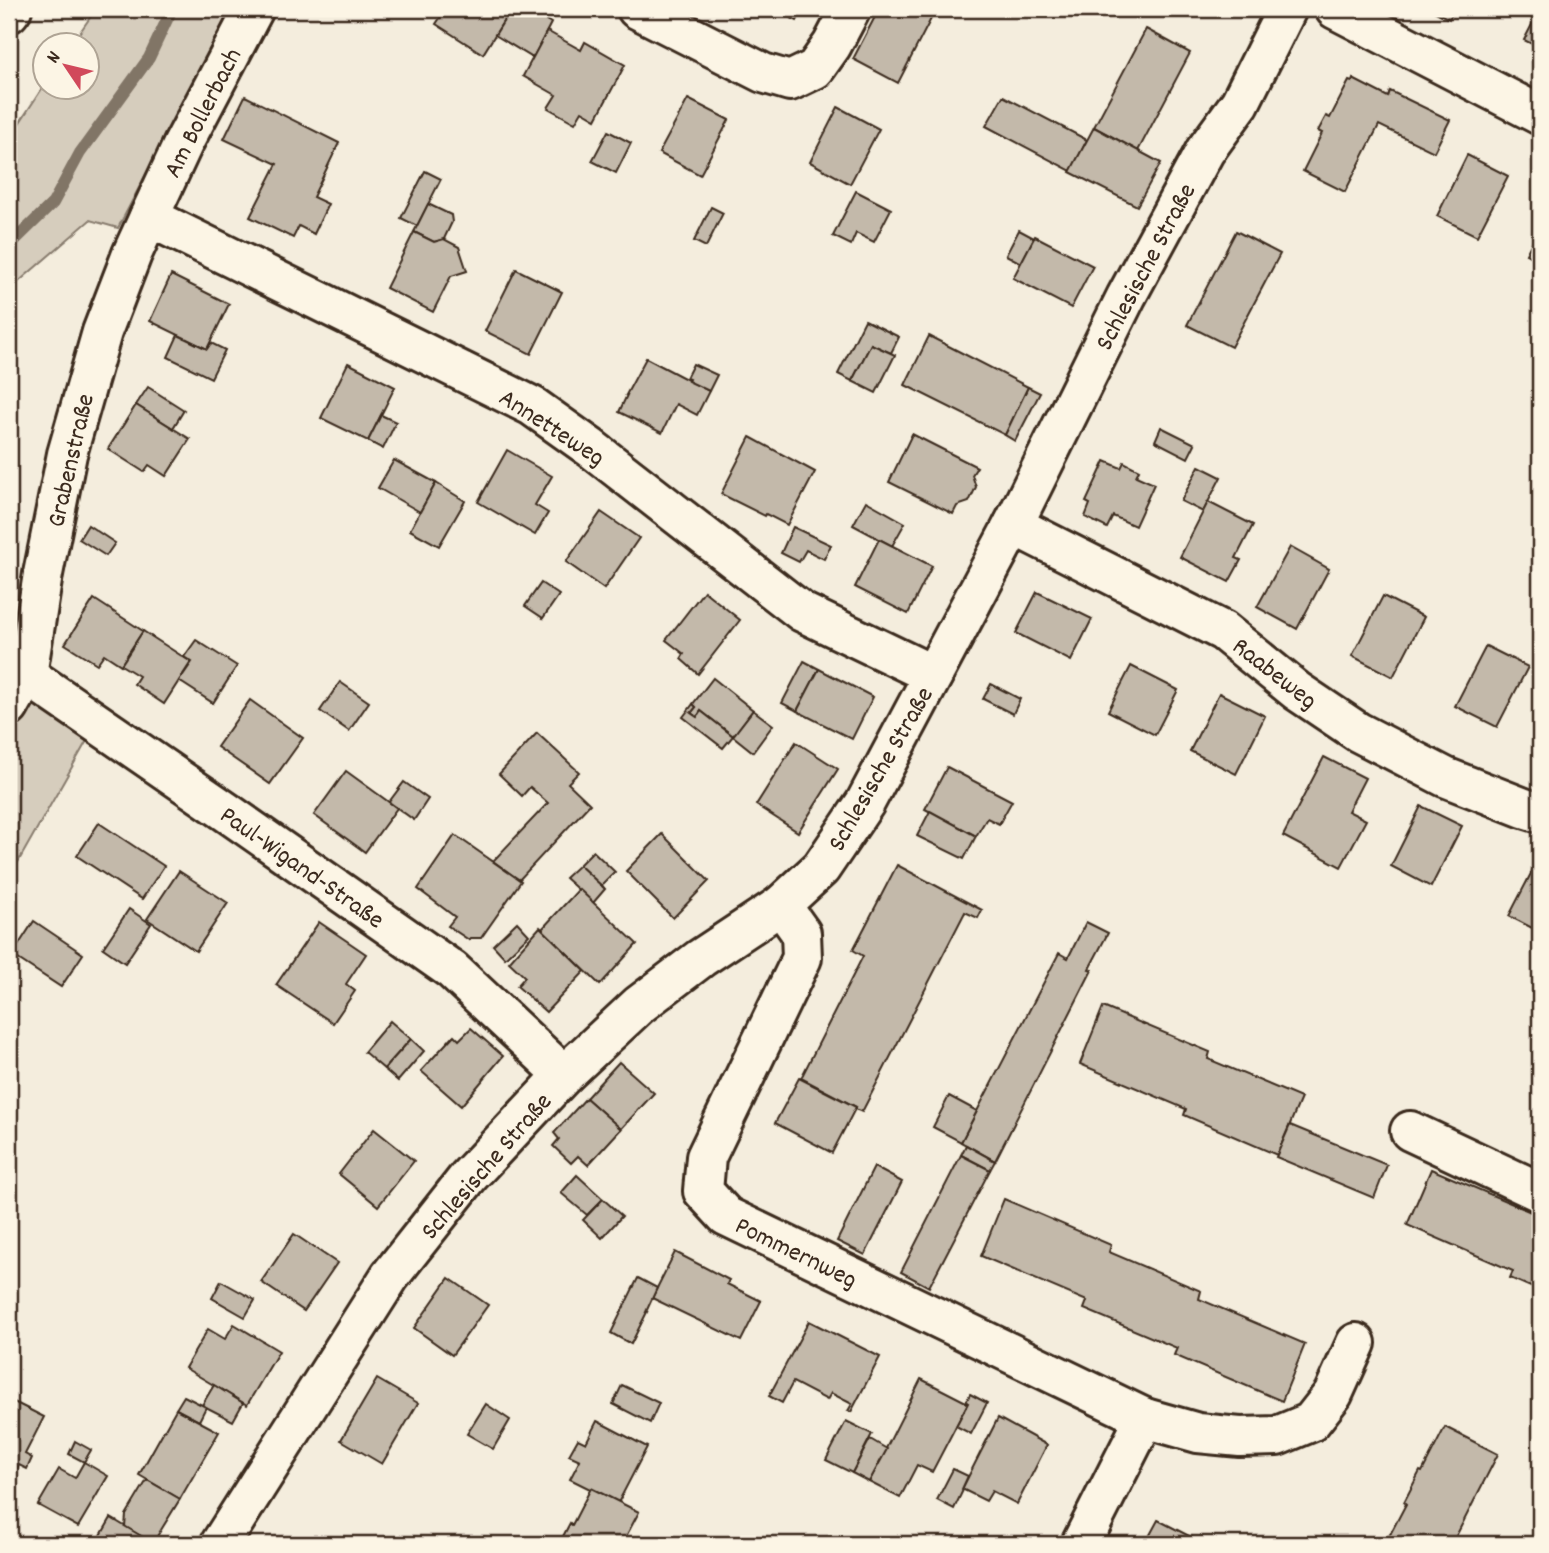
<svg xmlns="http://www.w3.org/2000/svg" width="1549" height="1553" viewBox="0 0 1549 1553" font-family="Dekko,sans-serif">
	<rect width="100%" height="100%" fill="#f4eddd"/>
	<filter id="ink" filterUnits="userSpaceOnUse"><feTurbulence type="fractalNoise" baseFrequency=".0143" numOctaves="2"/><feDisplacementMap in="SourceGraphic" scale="14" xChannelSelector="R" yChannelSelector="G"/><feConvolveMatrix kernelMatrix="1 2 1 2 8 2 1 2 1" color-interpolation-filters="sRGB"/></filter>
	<g filter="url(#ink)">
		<g fill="#d6cdbd" stroke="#887c6e" stroke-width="2">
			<path d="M96,9H232L118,228L90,220L9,290V139L45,84L46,88H88V46L71,45Z"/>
			<path d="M30,700L89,737L9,878V739Z"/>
		</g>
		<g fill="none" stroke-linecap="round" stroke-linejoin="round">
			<path stroke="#817466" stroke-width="12" d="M9,246L53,203L80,153L149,58L172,9"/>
		</g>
		<g fill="#c3b9aa" stroke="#3b2a1e" stroke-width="2">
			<path d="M446,9H511L483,54L436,24Z"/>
			<path d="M511,9H528L551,23L533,58L495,35Z"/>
			<path d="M773,9H803L797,21Z"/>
			<path d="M879,9H936L898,83L853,59Z"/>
			<path d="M1430,9H1455L1449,19Z"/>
			<path d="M1540,9V48L1524,40Z"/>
			<path d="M1146,29L1190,53L1138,151L1094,127Z"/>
			<path d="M547,31L581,50L585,42L625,65L596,119L582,111L575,123L548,108L556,95L523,76Z"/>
			<path d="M1353,79L1388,97L1390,91L1450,120L1434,152L1379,125L1345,192L1303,171L1322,133L1318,131L1326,116L1330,118L1349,81L1352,82Z"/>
			<path d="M245,96L339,143L313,197L328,204L314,234L299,226L293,238L250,217L277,164L224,139Z"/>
			<path d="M1003,96L1087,140L1071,171L986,126Z"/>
			<path d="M688,99L729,120L700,175L659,153Z"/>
			<path d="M838,107L879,129L850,184L810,162Z"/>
			<path d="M1094,127L1161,163L1137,206L1070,172Z"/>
			<path d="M608,131L631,143L616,173L592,161Z"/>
			<path d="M1467,155L1508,176L1477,236L1437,216Z"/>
			<path d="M425,171L441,179L417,226L401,218Z"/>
			<path d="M856,191L891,209L874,242L856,233L851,245L833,236Z"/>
			<path d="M428,204L451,215L452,222L444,239L434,242L414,232Z"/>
			<path d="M711,207L723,213L706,247L694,241Z"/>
			<path d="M1540,226V261L1526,254Z"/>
			<path d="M1019,230L1034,238L1021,263L1006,255Z"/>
			<path d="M1236,231L1280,254L1231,347L1187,325Z"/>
			<path d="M414,232L434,242L444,239L459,247L467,271L451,276L433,312L386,288Z"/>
			<path d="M1035,236L1093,266L1071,308L1013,278Z"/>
			<path d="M516,269L562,292L531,354L485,331Z"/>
			<path d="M171,275L229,304L207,349L150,321Z"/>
			<path d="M865,320L899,337L891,353L871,344L852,381L838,374Z"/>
			<path d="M178,335L207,349L211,343L225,350L211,378L168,357Z"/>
			<path d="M929,336L1028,387L1005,435L905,385Z"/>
			<path d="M871,344L895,355L876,393L852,381Z"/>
			<path d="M646,358L709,391L697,415L676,404L662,433L619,412L627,395H626Z"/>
			<path d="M348,363L395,387L368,441L321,418Z"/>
			<path d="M693,364L717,375L709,391L688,381L689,379L686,378Z"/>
			<path d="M148,387L184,410L173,428L136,405Z"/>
			<path d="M1028,387L1040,393L1015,441L1005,435Z"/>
			<path d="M136,405L190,439L166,476L149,465L144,472L108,449Z"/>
			<path d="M381,415L396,422L383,449L368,441Z"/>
			<path d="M1161,427L1195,444L1188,458L1155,441Z"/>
			<path d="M912,434L977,467L972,475L976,487L969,502L957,506L953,514L889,482Z"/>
			<path d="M750,437L815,472L787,525L766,514L765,516L721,494Z"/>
			<path d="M507,450L552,476L535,505L548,513L535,535L478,502Z"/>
			<path d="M394,460L436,483L420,512L378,488Z"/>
			<path d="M1105,461L1121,468L1124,462L1139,470L1136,476L1154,484L1135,526L1113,516L1107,528L1085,517L1090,504L1086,502Z"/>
			<path d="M1199,466L1221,477L1203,512L1181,501Z"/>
			<path d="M436,483L465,501L439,546L410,530Z"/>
			<path d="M866,501L905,523L892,546L853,525Z"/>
			<path d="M1208,502L1253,525L1236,558L1241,560L1229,582L1180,557Z"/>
			<path d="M601,512L639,538L604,589L566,562Z"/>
			<path d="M88,525L115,543L106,556L79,539Z"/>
			<path d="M793,527L831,545L824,559L806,550L799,562L781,553Z"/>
			<path d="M879,539L932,566L908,614L855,587Z"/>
			<path d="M1290,547L1329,569L1297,629L1257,607Z"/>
			<path d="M541,583L559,595L543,618L525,606Z"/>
			<path d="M704,591L740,620L698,674L681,659L684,654L666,640Z"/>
			<path d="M1037,592L1092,619L1071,661L1016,633Z"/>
			<path d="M1383,596L1424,617L1393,677L1352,656Z"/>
			<path d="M94,599L143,631L121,665L104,654L97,664L65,644Z"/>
			<path d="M143,631L191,662L164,704L134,684L139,676L121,665Z"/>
			<path d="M196,640L237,666L213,703L179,681L192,662L184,657Z"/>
			<path d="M1486,646L1528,667L1497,727L1455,706Z"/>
			<path d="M804,661L819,669L797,711L782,703Z"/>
			<path d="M1131,666L1178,690L1155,735L1108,711Z"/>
			<path d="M819,669L873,697L852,739L797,711Z"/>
			<path d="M713,678L753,710L733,736L701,711L697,717L691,713L696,707L693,704Z"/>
			<path d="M340,682L369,702L349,731L320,711Z"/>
			<path d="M991,684L1020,699L1013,714L983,699Z"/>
			<path d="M1219,693L1265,716L1236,774L1190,751Z"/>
			<path d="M250,700L303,738L270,784L217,747Z"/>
			<path d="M693,704L696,707L691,713L697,717L701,711L733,736L723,748L683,717Z"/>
			<path d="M753,710L773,725L753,752L733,736Z"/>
			<path d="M537,733L579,772L568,783L590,804L519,880L493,861L548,803L530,787L522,796L499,774Z"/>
			<path d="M796,742L838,769L798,832L756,805Z"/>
			<path d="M1324,757L1365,778L1348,811L1366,820L1341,867L1283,836Z"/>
			<path d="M947,767L1012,801L999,824L987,818L976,836L925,809Z"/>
			<path d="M346,771L397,808L365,852L314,815Z"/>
			<path d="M404,782L428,799L414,820L389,802Z"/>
			<path d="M1421,806L1462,826L1431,887L1391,866Z"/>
			<path d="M930,811L976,836L964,859L917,836Z"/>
			<path d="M99,823L164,866L142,899L77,856Z"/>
			<path d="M662,834L709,881L673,918L626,871Z"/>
			<path d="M455,835L521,881L481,938H470L469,940L448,926L455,917L418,889Z"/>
			<path d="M593,851L615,872L602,885L605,889L579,865Z"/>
			<path d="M1540,856V932L1509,916Z"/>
			<path d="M579,865L605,889L593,903L565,878Z"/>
			<path d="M897,865L982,910L978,918L965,912L862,1112L855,1109L856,1107L801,1078L863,956L853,950Z"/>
			<path d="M179,871L228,903L196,951L147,919Z"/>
			<path d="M579,889L637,944L600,985L542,929Z"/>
			<path d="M129,909L151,924L125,963L103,948Z"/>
			<path d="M34,921L83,954L61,987L12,955Z"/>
			<path d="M319,922L366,954L346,984L355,991L333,1023L276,985Z"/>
			<path d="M517,922L529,935L505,958L493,945Z"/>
			<path d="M1086,922L1108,933L1089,969L1092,970L995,1161L961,1142L1059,953L1068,958Z"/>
			<path d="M540,927L585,971L546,1012L517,986L525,977L509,962Z"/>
			<path d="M1103,1007L1210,1052L1208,1059L1301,1098L1277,1155L1184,1115L1186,1109L1080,1064Z"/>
			<path d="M390,1021L411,1039L384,1069L364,1052Z"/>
			<path d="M471,1028L503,1056L461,1106L421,1071L454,1035L459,1040Z"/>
			<path d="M411,1039L424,1051L398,1081L384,1069Z"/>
			<path d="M619,1062L654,1093L621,1129L586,1098Z"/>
			<path d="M799,1078L856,1107L832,1153L775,1123Z"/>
			<path d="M949,1096L977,1111L961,1142L933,1127Z"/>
			<path d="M586,1098L621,1129L588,1165L578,1156L571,1163L553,1146L559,1139L554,1133Z"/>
			<path d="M1290,1125L1387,1165L1374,1198L1276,1157Z"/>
			<path d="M374,1129L414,1161L378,1206L339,1174Z"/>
			<path d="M966,1145L995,1161L990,1170L961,1155Z"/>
			<path d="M961,1155L990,1170L929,1287L901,1272Z"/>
			<path d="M874,1167L902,1182L865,1255L837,1241Z"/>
			<path d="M1431,1169L1538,1215L1536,1221L1540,1223V1291L1510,1278L1513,1271L1407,1225Z"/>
			<path d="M577,1175L603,1199L587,1215L561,1193Z"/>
			<path d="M603,1199L622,1216L602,1238L583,1220Z"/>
			<path d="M1004,1199L1111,1245L1109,1252L1201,1291L1199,1299L1305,1344L1282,1401L1174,1355L1177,1348L1084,1309L1087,1301L981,1256Z"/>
			<path d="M294,1234L337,1263L304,1311L261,1282Z"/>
			<path d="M675,1252L729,1280L727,1284L761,1301L741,1341L652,1298Z"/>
			<path d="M449,1278L488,1305L452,1355L414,1328Z"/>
			<path d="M638,1278L657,1288L646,1312H647L631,1344L611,1333Z"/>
			<path d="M221,1281L255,1300L245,1317L212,1298Z"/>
			<path d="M809,1321L880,1357L851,1412L848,1411L852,1404L831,1393L827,1400L793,1382L782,1403L769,1396Z"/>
			<path d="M234,1324L279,1351L247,1405L185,1368L208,1329L225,1339Z"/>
			<path d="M377,1379L418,1403L382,1464L341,1440Z"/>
			<path d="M921,1379L968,1403L932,1472L917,1465L900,1498L869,1482Z"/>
			<path d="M214,1385L243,1403L233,1421L202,1405Z"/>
			<path d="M622,1385L659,1403L650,1423L613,1404Z"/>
			<path d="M970,1394L987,1403L971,1434L956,1426L968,1403L966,1402Z"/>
			<path d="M184,1396L206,1407L199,1421L176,1409Z"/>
			<path d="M10,1400L44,1417L25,1454L32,1458L27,1469L19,1465L11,1479L9,1478Z"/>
			<path d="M486,1404L510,1420L493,1449L467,1434Z"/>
			<path d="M176,1409L219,1432L180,1499L139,1475Z"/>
			<path d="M998,1418L1047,1445L1017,1504L992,1491L986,1501L962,1489Z"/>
			<path d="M597,1421L647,1447L618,1503L570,1479L580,1460L569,1455L578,1439L586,1443Z"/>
			<path d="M846,1421L872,1434L852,1473L826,1460Z"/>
			<path d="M1445,1427L1498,1454L1452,1544H1385L1406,1504L1404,1502L1420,1471L1422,1472Z"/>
			<path d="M870,1439L887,1449L869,1482L852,1473Z"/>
			<path d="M75,1441L91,1450L84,1462L69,1454Z"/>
			<path d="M84,1462L108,1476L78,1527L38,1505L59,1469L75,1478Z"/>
			<path d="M953,1469L968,1476L962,1489L963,1490L954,1509L937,1500Z"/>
			<path d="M147,1480L180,1499L153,1543L125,1527L126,1515Z"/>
			<path d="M591,1488L639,1512L622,1544H559L570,1523L572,1525Z"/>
			<path d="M111,1518L153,1543V1544H96Z"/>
			<path d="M1158,1520L1199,1541L1198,1544H1145Z"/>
		</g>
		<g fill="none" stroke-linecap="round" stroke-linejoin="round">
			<g stroke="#3b2a1e" stroke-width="44">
				<g id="minor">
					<path d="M637,9L763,73L790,81L815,69L832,45L851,9"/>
					<path d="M1335,9L1540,115"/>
					<path d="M149,217L532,406L591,448L802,612L933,675"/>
					<path d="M1013,525L1223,631L1297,691L1358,732L1445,777L1524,808L1540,813"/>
					<path d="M27,675L228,813L452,970L564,1075"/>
					<path d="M9,707L27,675L43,574L67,454L102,332L132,254L149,217L183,144L254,9"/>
					<path d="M781,905L801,933L802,958L706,1157L703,1191L726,1216L1145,1418L1198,1433L1240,1437L1277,1436L1311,1422L1333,1394L1356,1343"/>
					<path d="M1410,1131L1540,1192"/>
					<path d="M220,1544L390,1276L469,1176L564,1075L639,1005L701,958L781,905L821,868L865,803L1013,525L1126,297L1205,151L1240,103L1287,9"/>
					<path d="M1081,1544L1145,1418"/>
				</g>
			</g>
			<g stroke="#3b2a1e" stroke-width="44">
				<path id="major" d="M9,13L12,9"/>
			</g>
			<use href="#minor" stroke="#fcf5e5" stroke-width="38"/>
			<use href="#major" stroke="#fcf5e5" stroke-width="38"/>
		</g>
	</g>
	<g text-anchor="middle" stroke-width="5" stroke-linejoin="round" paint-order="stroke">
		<g font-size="26" fill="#3b2a1e" stroke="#fcf5e5">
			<text transform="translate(201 112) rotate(-63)" y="9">Am Bollerbach</text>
			<text transform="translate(1144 266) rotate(-62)" y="9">Schlesische Straße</text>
			<text transform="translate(553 426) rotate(33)" y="9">Annetteweg</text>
			<text transform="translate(69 460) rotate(-77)" y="9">Grabenstraße</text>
			<text transform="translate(1276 672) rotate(38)" y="9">Raabeweg</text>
			<text transform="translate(879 768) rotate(-60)" y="9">Schlesische Straße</text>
			<text transform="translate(303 866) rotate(35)" y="9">Paul-Wigand-Straße</text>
			<text transform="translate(485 1165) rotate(-49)" y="9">Schlesische Straße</text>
			<text transform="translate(797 1251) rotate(26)" y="9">Pommernweg</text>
		</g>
	</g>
	<rect width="1549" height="1553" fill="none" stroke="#fcf5e5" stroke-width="35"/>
	<rect x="18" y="18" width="1514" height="1518" fill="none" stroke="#3b2a1e" stroke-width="2.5" filter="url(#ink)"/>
	<g transform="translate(66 66) rotate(305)"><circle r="33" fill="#fcf5e5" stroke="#afa495" stroke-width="2"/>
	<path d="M0-5L12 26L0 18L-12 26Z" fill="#d1495b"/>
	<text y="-10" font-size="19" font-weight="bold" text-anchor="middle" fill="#3b2a1e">N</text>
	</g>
</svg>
